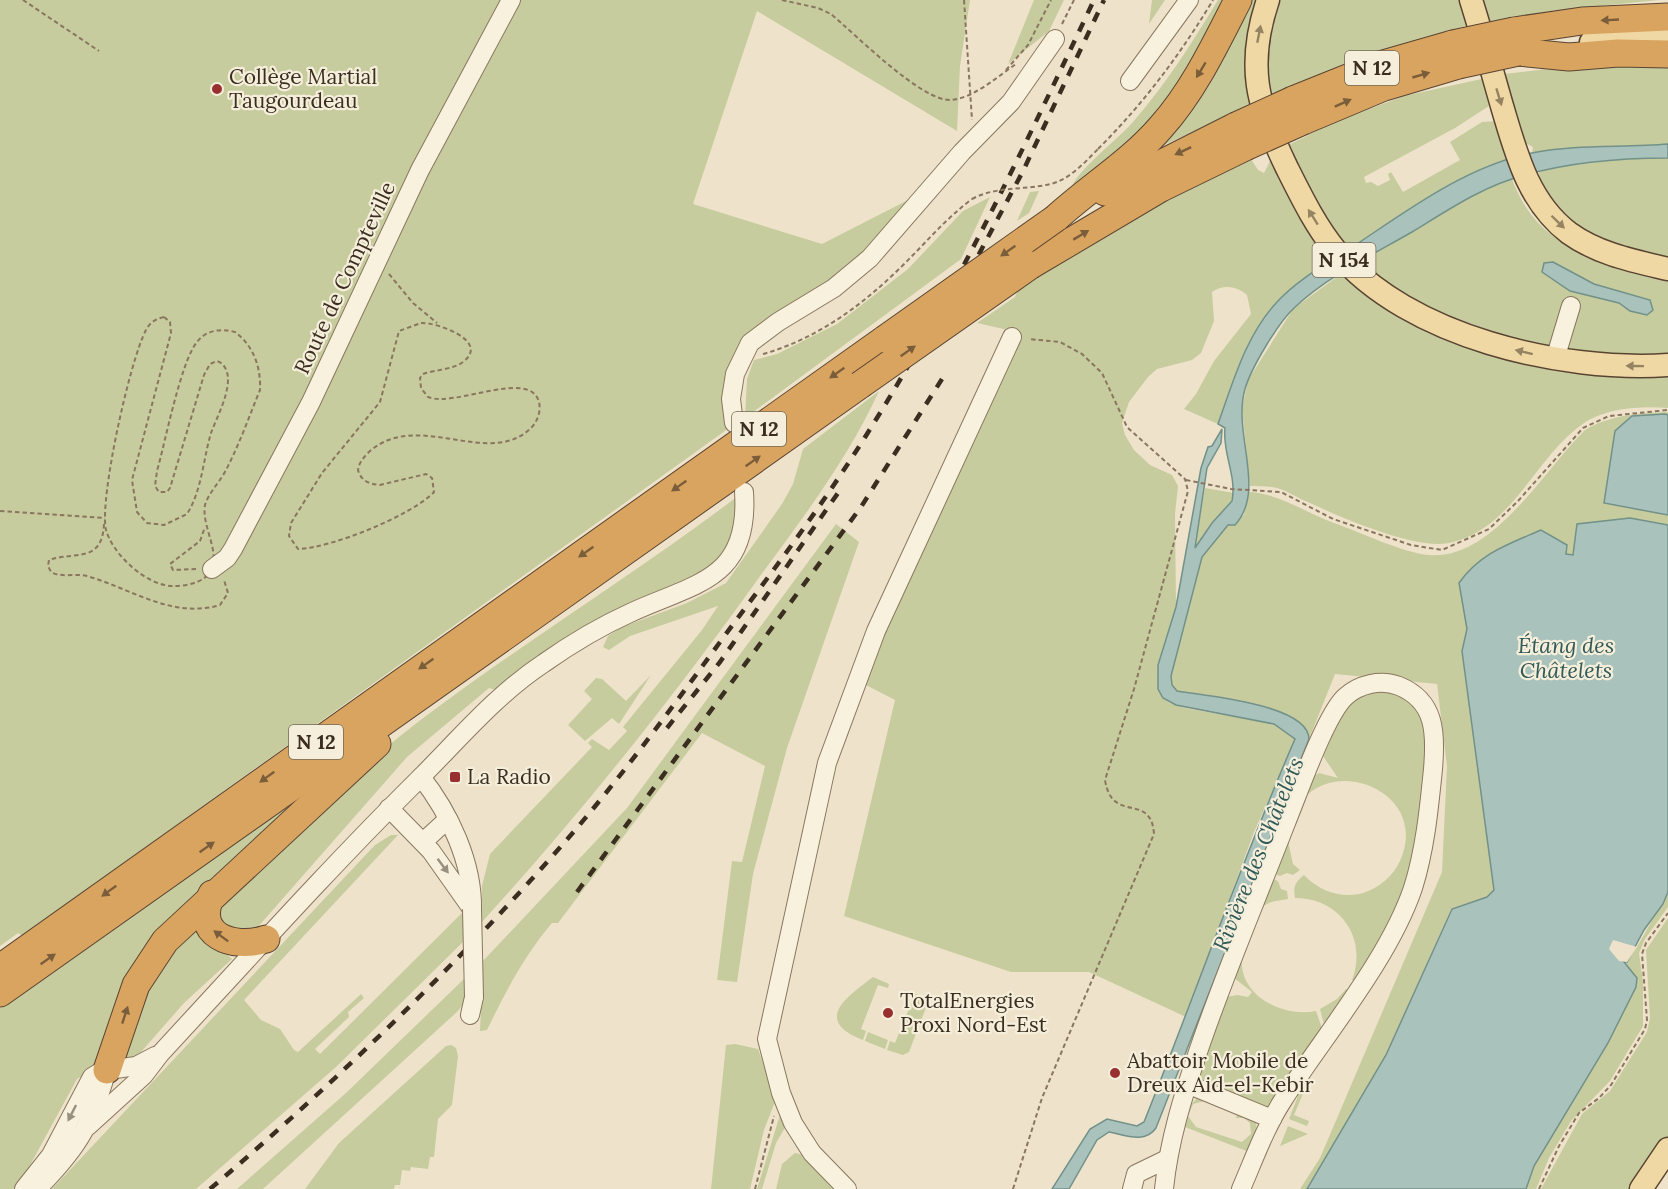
<svg xmlns="http://www.w3.org/2000/svg" width="1668" height="1189" viewBox="0 0 1668 1189" font-family="Lora,serif">
	<rect width="100%" height="100%" fill="#eee3ca"/>
	<g fill="#c6cc9e">
		<path d="M0,0H970L960,66L957,131L757,11L693,204L822,244L910,199L865,254L841,274L749,336L729,428L22,936L18,933L0,946Z"/>
		<path d="M1034,0H1064L1049,31L1008,64Z"/>
		<path d="M1152,0H1165L1149,24Z"/>
		<path d="M1218,0H1227C1208,35 1183,86 1158,115C1134,142 1102,165 1072,186C1081,167 1117,140 1133,122C1166,84 1192,43 1218,0Z"/>
		<path d="M1244,0H1261L1252,105L1157,148Z"/>
		<path d="M1278,0H1463L1469,25L1352,60L1267,98L1269,29Z"/>
		<path d="M1478,0H1659L1550,11L1484,23Z"/>
		<path d="M1668,63V144C1622,148 1577,148 1532,153L1533,147L1525,143L1504,74L1572,66Z"/>
		<path d="M1486,78L1489,106L1455,128L1364,177L1366,183L1371,182L1378,186L1390,180L1388,174L1391,172L1403,192L1460,160L1450,142L1482,122L1497,121L1506,160L1446,188L1349,249L1314,200L1288,145L1309,135L1308,132L1404,96Z"/>
		<path d="M1272,157L1334,258C1262,302 1245,348 1218,424L1184,409L1196,394L1214,361L1251,314L1247,295C1237,286 1223,284 1212,292L1214,321L1201,353L1192,360L1157,369L1148,377L1129,402L1122,423L1125,435L1134,450L1150,465L1172,475L1178,486L1175,514L1176,607L1158,665L1168,702L1185,708L1274,724L1296,739L1254,832L1186,1017L1089,972H1011L844,916L895,700L864,684L875,652L1006,358L1021,333L977,323L1015,297L1018,290C1092,240 1170,197 1251,159L1258,170L1264,173Z"/>
		<path d="M1629,158H1668V261L1616,248L1570,227L1540,184L1539,172L1559,167Z"/>
		<path d="M1512,179C1538,250 1601,264 1668,278V354C1567,359 1437,333 1361,261L1482,190Z"/>
		<path d="M1039,191L1029,213L1017,221L1030,192Z"/>
		<path d="M990,197L961,259L745,418L747,379L754,360L777,354L837,324L908,269L963,211Z"/>
		<path d="M1342,273L1463,337L1668,369V408C1642,406 1606,408 1584,423C1535,456 1514,529 1449,543C1416,550 1342,518 1310,503C1299,499 1288,491 1277,488C1268,486 1259,486 1250,486L1242,408L1248,380L1293,309Z"/>
		<path d="M879,391C848,459 802,519 758,579C672,699 582,812 482,922V886L490,854L592,747L588,743L592,739L609,750L627,731L623,727L702,630L718,606L630,636L609,650L603,647L608,636L622,627L687,603L726,583L782,504L793,484L803,449Z"/>
		<path d="M1668,412V415L1632,416L1605,503L1668,515V525L1630,518L1574,555L1566,554L1541,530C1505,545 1484,551 1460,583L1467,629L1462,652L1494,890L1487,897L1451,909L1386,1055L1307,1189H1300L1320,1158L1442,872L1447,766L1437,684L1335,674L1309,739C1304,702 1208,696 1177,691L1172,685L1171,676L1202,557L1228,525L1244,515L1249,492C1281,494 1304,512 1334,523C1360,532 1403,553 1429,555C1492,561 1545,469 1585,430C1610,415 1639,413 1668,412Z"/>
		<path d="M1205,488L1234,493L1229,507L1211,523L1194,551Z"/>
		<path d="M738,496L739,526L721,561L496,690L489,688L407,757L257,928L252,932L222,928L216,906C282,844 346,777 418,722C522,643 634,575 738,496Z"/>
		<path d="M836,524L859,542L787,748L753,874L737,982L717,980L732,861L742,862L765,766L702,733L558,923H552C524,956 506,991 487,1030L480,1031L483,961L627,808Z"/>
		<path d="M651,675L619,724L612,718L585,741L568,725L592,699L584,691L596,678L602,679L626,701Z"/>
		<path d="M1380,686C1399,688 1421,697 1429,716C1442,748 1419,864 1406,898C1394,928 1376,954 1358,981L1352,980C1368,938 1340,898 1295,898C1293,887 1295,882 1304,875C1319,891 1341,899 1363,893C1379,888 1393,876 1400,861C1436,781 1297,742 1290,836H1287L1293,864L1300,870L1293,875L1287,873L1280,876L1270,872L1307,780L1319,773L1338,778L1321,753C1322,745 1326,738 1329,730C1340,706 1351,688 1380,686Z"/>
		<path d="M309,792L226,874L97,1068L77,1079L22,1180L13,1189H0V1008Z"/>
		<path d="M391,835H398L244,1000L261,1020L280,1029L294,1050L298,1052L361,994L364,998L348,1012L349,1017L315,1049L320,1054L465,910V940L336,1067L196,1189H52L375,845Z"/>
		<path d="M1268,877L1278,881L1281,889L1287,891L1288,899C1280,901 1268,900 1261,909C1256,915 1254,925 1252,931C1249,939 1243,948 1242,957C1238,996 1284,1018 1316,1011L1323,1031L1269,1108L1202,1086L1195,1076L1222,998L1237,995L1248,997L1252,992L1234,978Z"/>
		<path d="M1668,892V907L1645,939L1639,953L1643,982V1026L1610,1081L1571,1121L1549,1158L1536,1189H1526L1534,1166L1608,1043L1636,987L1637,982L1624,961L1637,947Z"/>
		<path d="M1668,918V1137L1633,1189H1541L1582,1114L1610,1091L1647,1032L1650,1018L1646,950Z"/>
		<path d="M195,924L232,959L184,1003L141,1052L130,1059L123,1060L154,972Z"/>
		<path d="M873,977L889,984L888,988L878,985L861,1029L866,1031L863,1040C812,1020 847,997 873,977Z"/>
		<path d="M465,978L464,1003L458,1011L263,1189H237L346,1093Z"/>
		<path d="M1346,989L1352,993L1325,1028L1320,1009L1337,999Z"/>
		<path d="M905,990L923,997L927,1005L909,1052L903,1055L887,1050L890,1041L895,1043L913,999L903,994Z"/>
		<path d="M868,1032L888,1040L885,1049L865,1041Z"/>
		<path d="M735,1044L758,1049L776,1099L764,1130L750,1189H711L726,1045Z"/>
		<path d="M451,1045L456,1048L458,1056L452,1105L438,1119L434,1157H430L428,1169L411,1167L410,1171L402,1170L400,1185H395L394,1189H305L339,1143L446,1046Z"/>
		<path d="M1307,1073L1311,1075L1294,1115L1309,1121L1307,1126L1289,1119Z"/>
		<path d="M1198,1097L1220,1103L1221,1108L1205,1101L1193,1104L1188,1116L1196,1127L1242,1142L1251,1134L1250,1123L1244,1118H1236L1237,1114L1228,1111L1229,1109L1256,1121L1257,1134L1249,1152L1185,1127L1187,1109Z"/>
		<path d="M782,1114L787,1124L776,1143L762,1189H757L780,1115Z"/>
		<path d="M1288,1126L1308,1134L1280,1146Z"/>
		<path d="M795,1153L804,1155L837,1189H776L782,1164Z"/>
	</g>
	<g fill="#aac2bc" stroke="#719189" stroke-width="1.5">
		<path d="M1668,144V158C1620,158 1571,162 1525,175C1483,186 1448,210 1412,232C1372,255 1328,276 1294,308C1278,323 1251,368 1245,389C1232,433 1267,490 1235,525H1228L1202,557L1171,676L1172,685L1177,691C1205,696 1308,704 1309,739L1156,1128C1145,1144 1125,1135 1109,1132L1097,1140L1069,1189H1052L1090,1129L1107,1119L1137,1126L1144,1122C1195,995 1240,865 1295,739L1274,724L1176,705L1163,698L1158,689V665L1176,607L1201,468L1208,447L1212,446L1222,429L1221,443L1207,468L1195,548L1212,523L1232,501C1237,475 1222,453 1225,428L1218,424C1233,382 1246,335 1277,302C1298,279 1325,265 1351,248C1405,212 1466,166 1532,153C1576,144 1623,148 1668,144Z"/>
		<path d="M1553,262L1594,284L1650,300L1653,310L1647,315L1630,311L1619,303L1570,291L1542,272L1544,263Z"/>
		<path d="M1665,414L1668,415V515L1604,503L1615,431L1632,416Z"/>
		<path d="M1630,518L1668,525V892L1663,904L1644,930L1627,962H1624L1637,978L1636,987L1608,1043L1534,1166L1526,1189H1307L1386,1055L1452,909L1487,897L1494,890L1462,651L1467,629L1459,583C1480,553 1509,544 1541,530L1567,545L1566,554L1573,555L1577,524Z"/>
	</g>
	<path fill="#eee3ca" d="M1613,940L1637,947L1627,962L1619,961L1609,949Z"/>
	<g fill="none" stroke-linecap="round" stroke-linejoin="round">
		<g stroke="#8a765f" stroke-width="20">
			<g id="minor">
				<path d="M1130,81L1189,0"/>
				<path d="M1555,359L1571,306"/>
				<path d="M734,423L731,399L735,374L750,343L778,322L834,288L870,258L962,152L1011,102L1055,39"/>
				<path d="M212,569L227,558L233,549L311,402L420,170L511,0"/>
				<path d="M389,808L431,851L472,909C473,863 449,812 421,777"/>
				<path d="M423,842L448,819"/>
				<path d="M470,1015L474,997"/>
				<path d="M1187,1084L1272,1119"/>
				<path d="M88,1126L144,1075L160,1054C246,961 331,866 421,777C460,738 497,694 544,663C571,644 599,627 630,613C695,583 750,580 744,492"/>
				<path d="M42,1184C80,1145 92,1122 107,1070"/>
				<path d="M24,1189L51,1155L92,1077L102,1071L136,1066L155,1056"/>
				<path d="M847,1189L812,1153L793,1123L781,1093L767,1039L827,763L876,631L1012,337"/>
				<path d="M1132,1189L1136,1174L1167,1159"/>
				<path d="M1164,1189C1169,1140 1183,1096 1199,1049C1225,973 1257,898 1286,823C1298,794 1325,716 1345,697C1359,684 1381,679 1399,686C1436,701 1436,734 1433,769C1429,809 1425,850 1413,888C1389,959 1324,1036 1283,1100C1265,1128 1254,1159 1241,1189"/>
			</g>
		</g>
		<g stroke="#594432" stroke-width="25">
			<g id="major">
				<path d="M1268,0C1246,65 1257,106 1286,166C1301,196 1316,227 1337,252C1408,337 1562,372 1668,365"/>
				<path d="M1471,0C1482,35 1492,71 1502,106C1516,153 1528,202 1569,233C1598,254 1634,261 1668,269"/>
				<path d="M1591,42L1668,38"/>
				<path d="M1641,1189L1668,1149"/>
			</g>
		</g>
		<g stroke="#594432" stroke-width="29">
			<g id="highway">
				<path d="M1514,31L1582,21L1668,17"/>
				<path d="M1518,52L1569,57L1618,53L1668,54"/>
				<path d="M1293,100L1380,65L1453,44"/>
				<path d="M1303,121L1384,87L1458,65"/>
				<path d="M1105,192L1236,126"/>
				<path d="M1056,218C1090,187 1131,162 1161,127C1194,90 1216,43 1238,0"/>
				<path d="M1031,265L1161,188L1245,147"/>
				<path d="M212,894C191,935 233,950 266,939"/>
				<path d="M0,968L885,339"/>
				<path d="M0,993L860,385"/>
				<path d="M107,1070L136,985L165,941L377,744"/>
			</g>
		</g>
		<g stroke="#8a765f" stroke-width="2" stroke-dasharray="4.5 3" stroke-linecap="butt">
			<path d="M23,0L99,51"/>
			<path d="M782,0L818,8L831,14C855,34 922,102 951,100C974,98 997,77 1016,64"/>
			<path d="M964,0L972,120"/>
			<path d="M1062,24L1074,0"/>
			<path d="M1006,70L1028,45L1051,0"/>
			<path d="M1098,149C1143,104 1180,55 1213,0"/>
			<path d="M389,274L413,303L437,323"/>
			<path d="M164,317L170,322L171,333L132,480L137,512L147,523L164,525L187,514C202,490 203,460 211,433C217,417 228,397 228,379C228,371 224,363 217,361L210,364L204,375L170,488L167,492H159L155,486L157,471C165,443 181,361 197,342C206,330 221,328 235,332C254,346 261,368 260,390C249,417 239,445 226,470C220,482 209,492 205,505C201,526 222,554 210,572C203,583 186,586 173,586C147,586 113,555 106,530C99,499 130,360 146,330C150,322 156,319 164,317Z"/>
			<path d="M421,323C436,322 491,341 463,362C454,369 435,370 423,374L420,378L421,388L428,397C454,408 530,368 539,402C541,411 538,420 532,427C490,470 419,409 370,451C364,457 359,462 358,470C361,481 369,484 380,485L426,474L432,478L434,492C411,516 331,548 298,549L289,536L291,523L322,473L380,402L399,331Z"/>
			<path d="M763,354C816,339 860,307 899,269C924,245 944,220 972,199"/>
			<path d="M1186,480L1231,489L1281,492L1333,519L1411,545L1442,550L1489,529L1518,501L1583,428L1609,416L1668,410"/>
			<path d="M0,511L105,518"/>
			<path d="M104,524C102,564 75,551 49,560L48,566L51,572C61,578 76,573 87,576C132,589 172,619 220,605L228,593L224,580"/>
			<path d="M196,569L173,570L170,564L200,541L205,527"/>
			<path d="M755,1189L774,1116"/>
			<path d="M1013,1189L1042,1098L1154,834C1151,791 1112,825 1105,780L1134,689L1188,491L1185,479L1127,427L1102,373L1082,354L1060,342L1029,339"/>
			<path d="M1539,1189L1559,1146L1579,1113L1599,1098L1611,1085L1645,1029L1647,1020L1642,954L1646,943L1668,913"/>
		</g>
		<use href="#minor" stroke="#f8f1dd" stroke-width="18"/>
		<use href="#major" stroke="#efd8a4" stroke-width="22"/>
		<use href="#highway" stroke="#d9a45f" stroke-width="27"/>
		<g stroke="#3b2e21" stroke-width="4.5" stroke-dasharray="10 10" stroke-linecap="butt">
			<path d="M960,290L1023,171L1104,0"/>
			<path d="M667,728L720,662L838,493"/>
			<path d="M577,892L861,507L942,379"/>
			<path d="M210,1189C336,1082 455,967 564,843C625,773 679,698 734,623C782,559 830,494 872,426C957,290 1025,145 1094,0"/>
		</g>
		<g stroke="#8a765f" stroke-width="20" stroke-linecap="butt">
			<path id="minor-bridge" d="M472,909L474,997"/>
		</g>
		<g stroke="#594432" stroke-width="29" stroke-linecap="butt">
			<g id="highway-bridge">
				<path d="M1453,44L1514,31"/>
				<path d="M1458,65L1518,52"/>
				<path d="M1236,126L1293,100"/>
				<path d="M1245,147L1303,121"/>
				<path d="M885,339L1056,218"/>
				<path d="M860,385L1031,265"/>
			</g>
		</g>
		<path stroke="#8a765f" stroke-width="2" stroke-dasharray="4.5 3" stroke-linecap="butt" d="M972,199C998,185 1027,191 1054,183C1072,177 1085,162 1098,149"/>
		<use href="#minor-bridge" stroke="#f8f1dd" stroke-width="18"/>
		<use href="#highway-bridge" stroke="#d9a45f" stroke-width="27"/>
	</g>
	<defs><path id="oneway-solid" d="M-6-.8H1V-3.2L6.5 0L1 3.2V.8H-6Z" transform="scale(1.5)"/></defs>
	<g fill="#7a5d3a">
		<use href="#oneway-solid" transform="translate(1610 20) rotate(177)"/>
		<use href="#oneway-solid" transform="translate(1201 70) rotate(121)"/>
		<use href="#oneway-solid" transform="translate(1421 75) rotate(-16)"/>
		<use href="#oneway-solid" transform="translate(1343 103) rotate(-24)"/>
		<use href="#oneway-solid" transform="translate(1183 151) rotate(155)"/>
		<use href="#oneway-solid" transform="translate(1081 235) rotate(-31)"/>
		<use href="#oneway-solid" transform="translate(1008 251) rotate(145)"/>
		<use href="#oneway-solid" transform="translate(908 351) rotate(-35)"/>
		<use href="#oneway-solid" transform="translate(837 373) rotate(145)"/>
		<use href="#oneway-solid" transform="translate(753 461) rotate(-35)"/>
		<use href="#oneway-solid" transform="translate(679 486) rotate(145)"/>
		<use href="#oneway-solid" transform="translate(586 552) rotate(145)"/>
		<use href="#oneway-solid" transform="translate(426 664) rotate(145)"/>
		<use href="#oneway-solid" transform="translate(267 777) rotate(144)"/>
		<use href="#oneway-solid" transform="translate(207 847) rotate(-35)"/>
		<use href="#oneway-solid" transform="translate(109 891) rotate(144)"/>
		<use href="#oneway-solid" transform="translate(221 936) rotate(-143)"/>
		<use href="#oneway-solid" transform="translate(48 959) rotate(-35)"/>
		<use href="#oneway-solid" transform="translate(125 1015) rotate(-72)"/>
	</g>
	<g fill="#958362">
		<use href="#oneway-solid" transform="translate(1259 34) rotate(-79)"/>
		<use href="#oneway-solid" transform="translate(1499 97) rotate(73)"/>
		<use href="#oneway-solid" transform="translate(1313 217) rotate(-122)"/>
		<use href="#oneway-solid" transform="translate(1558 222) rotate(44)"/>
		<use href="#oneway-solid" transform="translate(1524 352) rotate(-166)"/>
		<use href="#oneway-solid" transform="translate(1635 366) rotate(-179)"/>
	</g>
	<g fill="#9a907f">
		<use href="#oneway-solid" transform="translate(443 866) rotate(53)"/>
		<use href="#oneway-solid" transform="translate(72 1113) rotate(117)"/>
	</g>
	<g fill="#983030" stroke="#f5eeda" stroke-width="2">
		<circle cx="217" cy="89" r="6"/>
		<rect x="449" y="771" width="12" height="12" rx="3"/>
		<circle cx="888" cy="1013" r="6"/>
		<circle cx="1115" cy="1073" r="6"/>
	</g>
	<g text-anchor="middle" stroke-width="4.5" stroke-linejoin="round" paint-order="stroke">
		<g fill="#f5eeda" stroke="#736858" stroke-width="1.5">
			<rect x="1345" y="51" width="54" height="34" rx="4.5"/>
			<rect x="1312.5" y="243" width="63" height="34" rx="4.5"/>
			<rect x="732" y="412" width="54" height="34" rx="4.5"/>
			<rect x="289" y="725" width="54" height="34" rx="4.5"/>
		</g>
		<g font-size="20" font-weight="bold" fill="#3b2e21">
			<text x="1372" y="75">N 12</text>
			<text x="1344" y="267">N 154</text>
			<text x="759" y="436">N 12</text>
			<text x="316" y="749">N 12</text>
		</g>
		<g font-size="21" fill="#3b2e21" stroke="#f5eeda" text-anchor="start">
			<text x="229" y="84">Collège Martial<tspan x="229" dy="24">Taugourdeau</tspan></text>
			<text x="467" y="784">La Radio</text>
			<text x="900" y="1008">TotalEnergies<tspan x="900" dy="24">Proxi Nord-Est</tspan></text>
			<text x="1127" y="1068">Abattoir Mobile de<tspan x="1127" dy="24">Dreux Aid-el-Kebir</tspan></text>
		</g>
		<g font-size="21" fill="#3b2e21" stroke="#f5eeda">
			<text transform="translate(345 278) rotate(-65)" y="7">Route de Compteville</text>
		</g>
		<g font-size="22" font-style="italic" fill="#315a58" stroke="#f5eeda">
			<text x="1566" y="653">Étang des<tspan x="1566" dy="25">Châtelets</tspan></text>
			<text transform="translate(1258 854) rotate(-68)" y="8">Rivière des Châtelets</text>
		</g>
	</g>
</svg>
